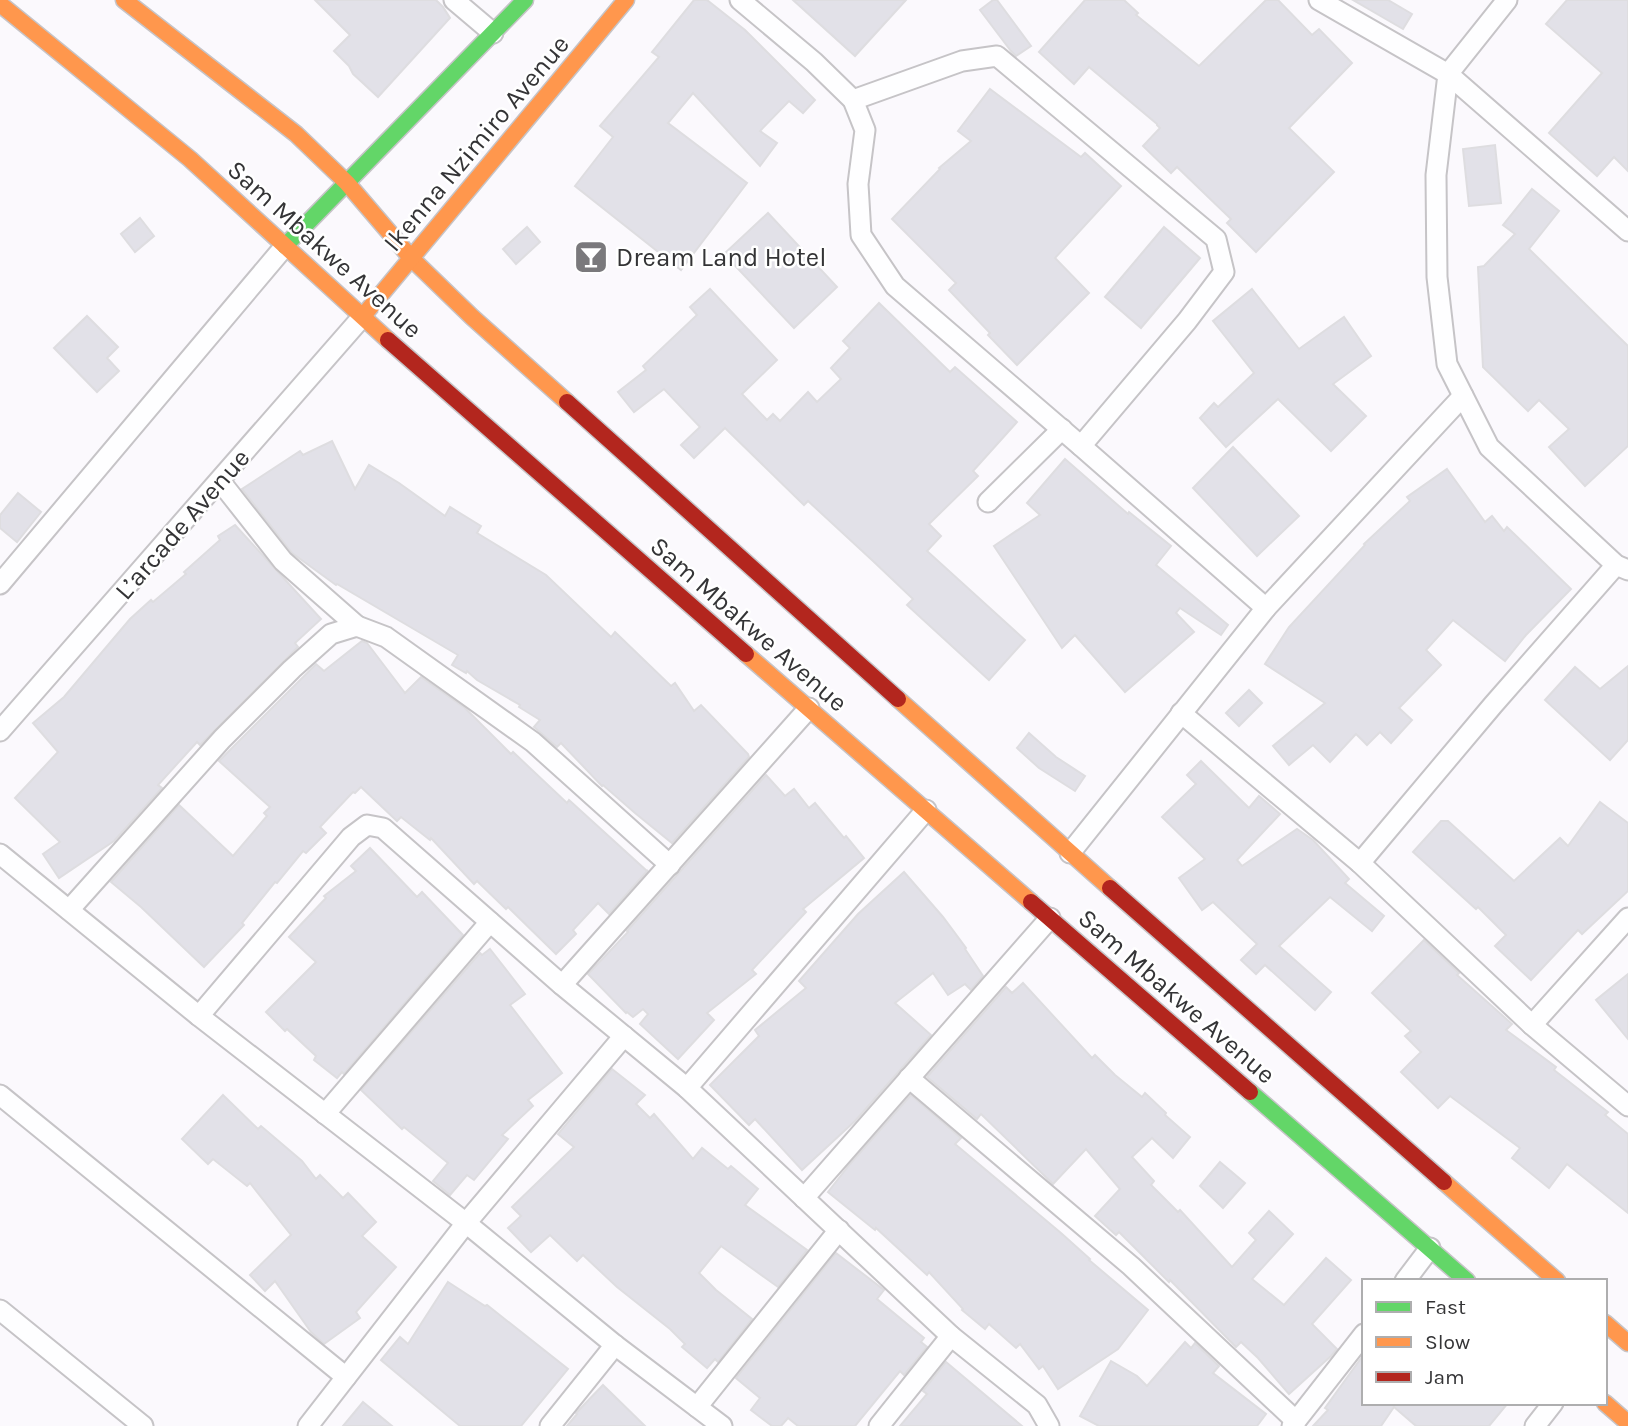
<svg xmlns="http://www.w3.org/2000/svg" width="1628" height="1426" viewBox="0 0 1628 1426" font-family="Karla,sans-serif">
	<rect width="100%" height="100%" fill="#fbf9fd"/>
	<g fill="#e2e1e8" stroke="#dedde0" stroke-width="2">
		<path d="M315,0H436L443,7L450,18L378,97L353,74L349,66L334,51L350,35Z"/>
		<path d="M694,0H707L745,30L815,100L803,113L789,101L760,131L777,143L760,166L693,93L668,123L747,183L681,270L575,186L613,137L600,126L659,57L652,52Z"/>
		<path d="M793,0H906L855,56Z"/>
		<path d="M993,0H997L1031,46L1016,56L1011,51L980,10Z"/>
		<path d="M1085,0H1124L1138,13L1136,15L1199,66L1266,0H1278L1312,35L1319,29L1352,63L1289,128L1334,172L1256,252L1227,223L1231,219L1177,167L1171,173L1143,146L1160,128L1157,125V124L1089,67L1074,84L1039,52Z"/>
		<path d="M1353,0H1388L1412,14L1403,29Z"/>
		<path d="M1567,0H1628V171L1614,157L1597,176L1549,133L1602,73L1546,24Z"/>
		<path d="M990,89L1081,157L1085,153L1121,186L1055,258L1089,293L1017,365L988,335L990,333L949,290L956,283L892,219L940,169L939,168L971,141L958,131Z"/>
		<path d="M1495,145L1501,203L1469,206L1463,149Z"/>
		<path d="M1532,189L1559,211L1529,249L1628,346V446L1585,486L1549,447L1569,429L1539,400L1528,411L1483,367L1478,267L1484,266L1515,234L1503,225Z"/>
		<path d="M768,213L837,287L794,328L724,254Z"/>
		<path d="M140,218L154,236L135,252L121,234Z"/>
		<path d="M527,227L540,242L516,264L503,249Z"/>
		<path d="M1164,227L1200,258L1141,328L1105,297Z"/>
		<path d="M710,289L777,360L742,394L767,420L773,414L780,421L808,392L817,402L841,379L831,368L850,348L843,341L879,303L950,372L955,367L1017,422L973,471L978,476L929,524L941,536L927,551L1025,640L989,680L907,605L913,599L873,561L808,501L804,505L725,428L694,458L681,445L700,427L664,389L634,412L618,392L646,370L643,366L697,315L690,307Z"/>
		<path d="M1252,289L1299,349L1344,317L1371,356L1333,384L1366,416L1331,451L1278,399L1226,447L1200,418L1214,403L1218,407L1254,373L1213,321Z"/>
		<path d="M87,316L118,347L107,358L119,371L97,392L54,348Z"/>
		<path d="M332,441L355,489L369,465L399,483L445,516L450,507L481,526L477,533L546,575L611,637L615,632L671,686L675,683L694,711L701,705L748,754L749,757L672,843L635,813L603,785L602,786L561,743L557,747L534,727L540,720L519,707L520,705L477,680L467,671L466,673L452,665L458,655L337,584L336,585L292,553L242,489L300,451L303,455Z"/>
		<path d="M1233,447L1299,516L1257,556L1193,488Z"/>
		<path d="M1065,459L1128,514L1129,512L1171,546L1156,565L1228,625L1221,635L1180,608L1176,613L1194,632L1125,692L1075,635L1062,648L994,546L1040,515L1027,503Z"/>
		<path d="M1447,469L1485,522L1492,516L1504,531L1507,527L1571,589L1526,635L1505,661L1453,620L1426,650L1441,665L1399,708L1412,720L1391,743L1380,732L1367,745L1356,734L1330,762L1313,745L1289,765L1273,746L1325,703L1265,664L1289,627L1365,545L1364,544L1410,501L1407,497Z"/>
		<path d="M18,493L41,512L17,542L0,528V515Z"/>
		<path d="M235,525L321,619L295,643L298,647L200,745L197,742L158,785L162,788L114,841L59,878L43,854L60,842L15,798L58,752L33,723L64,697L130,619L151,600L153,602L186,574L184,572L220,540L218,536Z"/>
		<path d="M362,641L367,643L405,693L421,677L465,708L511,754L513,752L567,803L569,800L647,871L648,870L609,914L598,903L573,930L576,934L556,954L508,907L506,909L477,881L474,884L431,838L430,840L401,817L397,821L361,787L355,793L353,792L320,827L326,833L306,853L303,851L277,883L275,882L242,923L244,925L204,967L141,907L111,882L179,805L233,856L267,816L264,813L270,807L219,761L316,664L324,671Z"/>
		<path d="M1628,666V740L1610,760L1545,700L1575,667L1600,689Z"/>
		<path d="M1249,690L1262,703L1239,726L1226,713Z"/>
		<path d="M1029,733L1056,757L1085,776L1075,791L1039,768L1017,748Z"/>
		<path d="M1201,761L1249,808L1259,796L1280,814L1237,860L1242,866L1297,829L1313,840L1349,879L1345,883L1384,916L1372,931L1330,897L1279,946L1331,992L1315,1010L1265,965L1256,974L1241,960L1257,944L1213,902L1202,910L1179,878L1205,859L1162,817L1196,784L1187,775Z"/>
		<path d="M766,775L785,796L794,789L809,808L815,803L844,838L846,836L864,858L803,909L806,912L752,970L756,974L707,1013L714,1020L678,1059L640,1024L648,1014L643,1009L633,1017L627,1012L626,1013L588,974L628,932L627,931Z"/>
		<path d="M1600,802L1628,823V891L1582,934L1578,930L1531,980L1495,946L1506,935L1478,907L1476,909L1413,852L1441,821H1448L1514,881L1560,838L1568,846Z"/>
		<path d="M370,848L417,897L422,892L463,935L344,1074L342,1072L337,1078L314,1060L316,1056L287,1029L285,1031L266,1012L316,962L289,937L326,898L324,896L356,871L351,866Z"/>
		<path d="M904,872L943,917L966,948L965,949L983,976L971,990L965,984L948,995L933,973L895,1003L931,1035L855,1121L802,1170L755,1119L749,1125L710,1085L759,1036L755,1030L806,988L799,981L858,914Z"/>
		<path d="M1424,940L1459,973L1457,975L1512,1024L1506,1030L1556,1067L1554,1070L1608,1112L1605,1115L1628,1134V1213L1567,1164L1549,1188L1512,1158L1520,1148L1450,1096L1438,1108L1401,1072L1421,1052L1405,1036L1411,1031L1372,993Z"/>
		<path d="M490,949L525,994L510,1005L562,1073L528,1100L533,1106L502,1135L508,1139L474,1180L467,1175L450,1195L433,1181L448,1163L404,1127L402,1129L361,1090L480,953L482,955Z"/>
		<path d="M1628,974V1039L1596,1000Z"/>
		<path d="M1023,983L1092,1058L1095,1055L1115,1075L1142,1097L1145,1093L1166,1113L1165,1115L1190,1137L1173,1158L1152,1138L1132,1157L1154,1181L1151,1185L1178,1212L1180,1210L1232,1267L1256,1240L1249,1233L1269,1211L1293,1234L1252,1279L1284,1305L1326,1258L1351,1280L1312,1324L1337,1349L1331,1356L1289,1394L1258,1358L1241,1342L1236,1347L1170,1280L1169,1282L1119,1232L1116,1235L1095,1216L1120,1189L1086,1149L1053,1184L981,1114L977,1119L927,1077L1006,987L1012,993Z"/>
		<path d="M612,1069L645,1095L636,1104L650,1118L654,1114L693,1159L702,1148L728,1169L731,1166L758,1189L745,1205L807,1250L778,1287L721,1246L699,1273L716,1290L752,1319L718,1362L715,1359L707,1368L682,1347L685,1344L670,1329L617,1287L583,1255L577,1261L550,1235L531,1252L508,1228L521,1216L512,1207L574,1147L558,1134Z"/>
		<path d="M223,1095L258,1129L261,1126L302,1161L316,1179L320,1175L343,1198L348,1193L376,1222L362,1236L396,1267L356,1312L360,1318L324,1344L311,1332L275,1281L265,1291L250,1275L291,1235L250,1183L247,1186L213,1159L208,1164L182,1139Z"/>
		<path d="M911,1095L961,1138L955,1144L1061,1233L1090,1259L1089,1260L1148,1310L1118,1349L1058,1389L1043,1366L1039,1369L1020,1344L1016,1348L989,1324L985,1329L962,1310L963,1309L929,1272L927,1275L876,1228L875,1230L828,1192L850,1164Z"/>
		<path d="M1220,1162L1245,1183L1223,1208L1200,1186Z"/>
		<path d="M836,1253L884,1290L877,1299L924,1338L921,1342L927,1347L904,1375L900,1371L855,1426H798L788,1418L781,1426H772L751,1410L760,1398L736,1378Z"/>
		<path d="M448,1282L485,1306L487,1305L568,1369L521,1426H460L381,1360L400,1337L408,1344Z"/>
		<path d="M1185,1342L1191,1348L1195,1343L1219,1366L1213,1373L1266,1414L1257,1426H1099L1080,1416L1111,1361L1137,1376L1147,1386Z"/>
		<path d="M1364,1354V1403H1508L1489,1426H1416L1394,1407L1381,1426H1313L1328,1410L1325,1408Z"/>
		<path d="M946,1362L1022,1426H900L927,1394L923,1391Z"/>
		<path d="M603,1385L645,1426H567L577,1414L576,1413Z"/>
		<path d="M363,1402L392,1426H343Z"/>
	</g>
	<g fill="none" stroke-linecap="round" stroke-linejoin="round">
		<g stroke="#c6c4c7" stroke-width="23">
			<g id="street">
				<path d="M454,0L493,33"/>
				<path d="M740,0L814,62L853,100L865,130L858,184L861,235L895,286L1081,446L1266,608"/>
				<path d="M1319,0L1448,74L1436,175L1437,277L1447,364L1489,447L1616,565L1628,570"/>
				<path d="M1507,0L1448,74L1628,231"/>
				<path d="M853,100L962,61L997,56L1216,239L1224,272L1187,321L1081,446"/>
				<path d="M220,481L283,561L357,626"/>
				<path d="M988,502L1062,429"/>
				<path d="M0,584L285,246"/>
				<path d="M1181,713L1360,863L1532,1025L1628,1106"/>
				<path d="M0,731L363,316"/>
				<path d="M1070,853L1266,608L1463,396"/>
				<path d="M0,854L199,1016L466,1223L615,1345L722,1426"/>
				<path d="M1360,863L1493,705L1616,565"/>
				<path d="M69,910L222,739L292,669L331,634L357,626L386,637L533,742L670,865"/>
				<path d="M562,985L809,708"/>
				<path d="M199,1016L351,837L367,825L383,828L562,985L687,1088L951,1336L1037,1405L1049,1426"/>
				<path d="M1532,1025L1628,918"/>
				<path d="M909,1078L1131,1266L1296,1421"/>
				<path d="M687,1088L926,810"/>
				<path d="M0,1095L346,1377"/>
				<path d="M325,1114L490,922"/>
				<path d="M804,1198L1050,918"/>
				<path d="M1405,1281L1430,1248"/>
				<path d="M0,1310L143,1426"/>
				<path d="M697,1407L839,1230"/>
				<path d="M308,1426L466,1223L624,1036"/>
				<path d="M550,1426L615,1345"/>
				<path d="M879,1426L951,1336"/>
				<path d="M1292,1426L1364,1334"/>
				<path d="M1535,1426L1553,1403"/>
			</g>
		</g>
		<g stroke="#c6c4c7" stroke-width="19">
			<g id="fast">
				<path d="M285,246L525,0"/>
				<path d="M1250,1092L1467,1281"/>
			</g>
		</g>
		<g stroke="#c6c4c7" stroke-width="19">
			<g id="slow">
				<path d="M124,0L296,134L347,183L412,259L472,317L567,402"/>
				<path d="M0,4L190,159L388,340"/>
				<path d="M363,316L626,0"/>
				<path d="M746,654L1031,902"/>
				<path d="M898,699L1110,888"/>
				<path d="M1444,1182L1557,1281"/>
				<path d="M1605,1323L1628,1343"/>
				<path d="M1605,1403L1628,1423"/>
			</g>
		</g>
		<g stroke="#c6c4c7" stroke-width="19">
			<g id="jam">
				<path d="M388,340L746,654"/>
				<path d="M567,402L898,699"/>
				<path d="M1110,888L1444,1182"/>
				<path d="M1031,902L1250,1092"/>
			</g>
		</g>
		<use href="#street" stroke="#fefeff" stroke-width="19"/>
		<use href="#fast" stroke="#63d668" stroke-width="16"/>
		<use href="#slow" stroke="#ff974d" stroke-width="16"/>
		<use href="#jam" stroke="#b3261e" stroke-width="16"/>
	</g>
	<defs>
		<g id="bar-square" transform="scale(1.75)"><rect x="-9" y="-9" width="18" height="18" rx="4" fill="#7a797c" stroke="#fff"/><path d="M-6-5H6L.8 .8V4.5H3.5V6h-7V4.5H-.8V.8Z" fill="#fff"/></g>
	</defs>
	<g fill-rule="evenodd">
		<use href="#bar-square" x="591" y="257"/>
	</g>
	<g text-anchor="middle" stroke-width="5" stroke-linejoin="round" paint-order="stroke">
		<g font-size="26" fill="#343436" stroke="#fff">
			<text transform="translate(476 143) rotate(-50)" y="9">Ikenna Nzimiro Avenue</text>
			<text transform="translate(325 249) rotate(42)" y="9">Sam Mbakwe Avenue</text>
			<text transform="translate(182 524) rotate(-49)" y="9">L’arcade Avenue</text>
			<text transform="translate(749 624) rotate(41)" y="9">Sam Mbakwe Avenue</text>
			<text transform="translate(1177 996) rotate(41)" y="9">Sam Mbakwe Avenue</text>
		</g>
		<g font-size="26" fill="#343436" stroke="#fff" text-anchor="start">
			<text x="616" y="266">Dream Land Hotel</text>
		</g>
	</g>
	<rect x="1362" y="1279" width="245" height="126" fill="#ffffff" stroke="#aeaeaf" stroke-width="2"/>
	<rect x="1376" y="1302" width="35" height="10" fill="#63d668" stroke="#aeaeaf" stroke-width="2"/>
	<text x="1425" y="1314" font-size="21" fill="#343436">Fast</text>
	<rect x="1376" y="1337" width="35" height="10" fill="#ff974d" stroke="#aeaeaf" stroke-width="2"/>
	<text x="1425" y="1349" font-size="21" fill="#343436">Slow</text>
	<rect x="1376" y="1372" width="35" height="10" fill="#b3261e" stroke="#aeaeaf" stroke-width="2"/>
	<text x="1425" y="1384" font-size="21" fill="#343436">Jam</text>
</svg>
